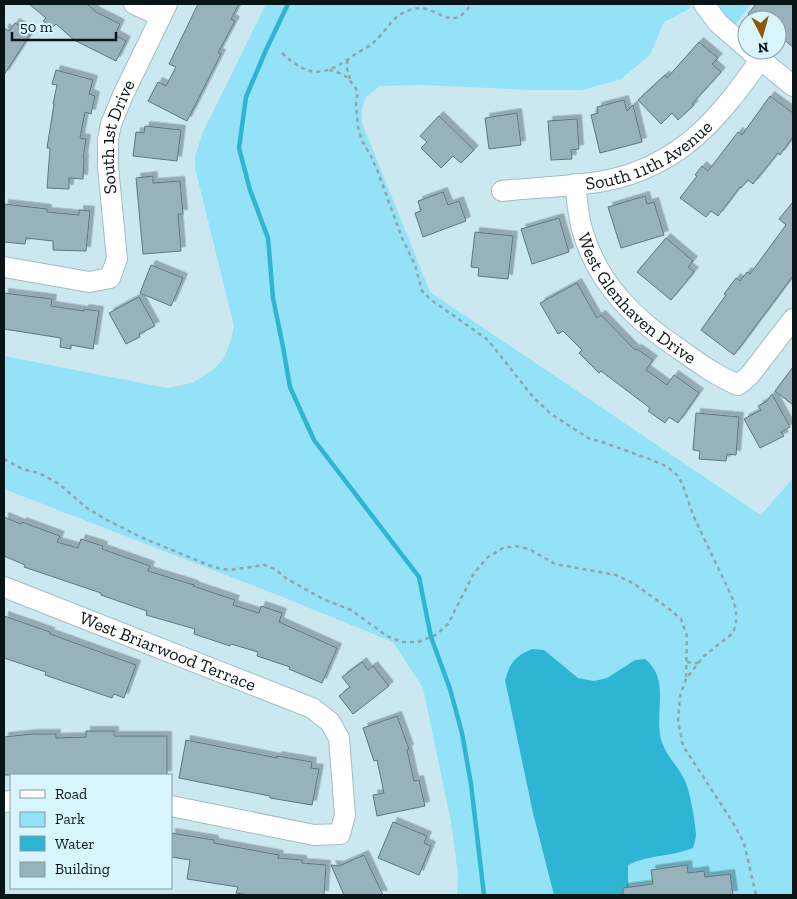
<svg xmlns="http://www.w3.org/2000/svg" width="797" height="899" viewBox="0 0 797 899" font-family="'Zilla Slab',serif">
	<defs>
		<filter id="shadow"><feDropShadow dx="4.5" dy="-4.5" stdDeviation="0" flood-color="#0004"/></filter>
	</defs>
	<rect width="100%" height="100%" fill="#cbe8f0"/>
	<g fill="#94e2f7">
		<path d="M266,4H692L689,9L664,22L650,55L621,79L583,90H529L422,85L380,86L366,97L362,108V123L430,292L761,515L793,478V895H457L458,875L451,822L423,688L393,642L280,596L4,489V356L167,388L192,383L214,369L224,358L231,340L234,326L195,168V157L202,134Z"/>
		<path d="M704,4H751L729,33Z"/>
	</g>
	<path fill="#2eb5d3" d="M532,649L544,650L578,678L594,681L607,678L635,660L645,659C669,678 656,706 660,734C662,752 678,765 685,781C690,791 695,821 696,834C696,838 694,844 693,848C671,857 650,854 628,865V883L630,895H554L533,813L505,680C511,662 514,657 532,649Z"/>
	<g fill="none" stroke-linecap="round" stroke-linejoin="round">
		<path stroke="#2eb5d3" stroke-width="4.5" d="M288,4L266,50L246,97L239,148L250,190L268,238L273,298L283,347L290,387L314,440L419,577L431,637L450,689L462,733L471,784L484,895"/>
	</g>
	<g fill="#97b2ba" stroke="#5d777e" filter="url(#shadow)">
		<path d="M29,4H87L96,12L120,24L115,35L126,41L116,61L74,40L56,24L52,28L43,21L46,18Z"/>
		<path d="M198,4H239L231,19L235,21L218,53L221,54L187,121L148,101L158,82L166,86L176,67L169,64Z"/>
		<path d="M756,4H793V47L777,34V20H755L748,14Z"/>
		<path d="M15,23L31,33L4,75V28L9,31Z"/>
		<path d="M699,42L718,58L712,64L721,72L692,104L694,105L678,120L672,113L661,124L638,100L665,75L667,78Z"/>
		<path d="M56,70L93,80L89,94L95,96L91,114L85,112L80,138L86,139L83,158H84L83,179L69,178V189L47,188L50,148H47L54,104H53L57,85L52,84Z"/>
		<path d="M770,96L793,113V137L780,155L778,153L753,184L748,180L741,188L740,187L718,216L711,211L706,217L680,198L697,176L695,175L702,166L708,171L738,132L742,135Z"/>
		<path d="M624,100L627,111L633,105L642,142L600,153L591,115L598,113L597,107Z"/>
		<path d="M517,113L521,145L489,149L485,118Z"/>
		<path d="M439,116L474,150L461,163L453,156L441,168L421,148L427,142L420,136Z"/>
		<path d="M577,119L579,149L571,150L572,159L551,160L548,121Z"/>
		<path d="M145,126L181,130L177,161L133,156L136,132L144,133Z"/>
		<path d="M153,176V183L180,181L183,214H178L181,251L143,254L136,178Z"/>
		<path d="M443,192L448,205L459,201L466,221L423,237L415,213L421,211L418,201Z"/>
		<path d="M645,196L647,204L654,202L664,235L621,248L608,207Z"/>
		<path d="M793,202V276L734,355L701,330L726,295L724,294L736,278L740,281L747,272L750,274L786,225L779,219Z"/>
		<path d="M4,204L47,209V212L79,215V210L90,211L86,251L53,250V241L26,238L25,244L4,242Z"/>
		<path d="M559,218L569,252L532,264L521,229Z"/>
		<path d="M475,232L513,236L508,279L478,276L479,268L471,267Z"/>
		<path d="M666,238L693,261L688,267L694,272L671,300L637,272Z"/>
		<path d="M151,265L183,278L171,306L140,293Z"/>
		<path d="M577,283L597,318L601,315L635,350L637,349L653,360L646,370L667,385L674,375L699,393L678,423L669,417L665,423L648,411L650,408L601,371L599,373L579,353L582,350L563,331L558,334L540,303Z"/>
		<path d="M4,293L52,299L51,306L84,311V309L99,311L93,349L71,345V349L60,347L61,338L4,329Z"/>
		<path d="M139,297L155,326L139,334L140,337L126,344L109,313Z"/>
		<path d="M793,367V405L775,391Z"/>
		<path d="M772,394L790,427L781,432L784,436L760,448L744,419L761,410L758,406L767,401Z"/>
		<path d="M696,413L739,417L736,455L727,454L726,461L699,459L700,451L693,450Z"/>
		<path d="M4,517L21,524L22,522L60,536L57,542L78,548L81,539L103,546L102,549L150,566L148,571L194,585L193,586L235,600L233,605L259,613L261,606L282,613L279,622L337,648L322,683L289,669L290,667L257,656L258,652L231,644L230,646L194,634L195,629L146,615L147,611L101,595V593L24,567L25,565L4,556Z"/>
		<path d="M4,616L50,632V634L136,665L124,698L114,694L112,698L45,675L46,672L4,658Z"/>
		<path d="M362,662L368,670L373,666L389,686L353,714L339,696L350,687L342,677Z"/>
		<path d="M397,716L409,749L407,750L414,781L419,780L425,806L377,816L373,795L384,793L377,760L374,761L363,728Z"/>
		<path d="M86,731H114V736H167V775H4V737L33,734H56V738L86,737Z"/>
		<path d="M186,740L277,758V756L312,762L311,768L319,769L312,805L270,798V796L179,778Z"/>
		<path d="M393,822L427,836L424,843L431,846L419,875L378,858Z"/>
		<path d="M171,833L214,840V843L279,855L278,858L302,860V863L326,865L324,895H249L236,893L238,887L187,879L190,860L171,857Z"/>
		<path d="M364,855L383,895H344L331,865L339,866Z"/>
		<path d="M687,865L688,873L704,871L705,877L730,874L733,895H623V888L653,884L651,870Z"/>
	</g>
	<g fill="none" stroke-linecap="round" stroke-linejoin="round">
		<g stroke="#a0bcc4" stroke-width="22">
			<g id="minor">
				<path d="M134,4L160,16"/>
				<path d="M704,4L718,23L747,48"/>
				<path d="M750,51L793,86"/>
				<path id="s1" d="M575,184C577,199 578,215 582,229C597,284 636,321 682,351C700,364 717,376 738,385L749,376L793,319"/>
				<path id="s2" d="M502,191C535,187 577,187 609,180C682,164 719,118 760,60"/>
				<path id="s3" d="M4,267L89,282L110,278L117,259L108,167V139L111,124L123,95L167,4"/>
				<path id="s4" d="M4,587L312,708L330,722L339,738L345,815L340,834L314,835L171,806"/>
				<path d="M4,802L11,801"/>
			</g>
		</g>
		<g stroke="#8da5ab" stroke-width="2.5" stroke-dasharray="4 4" stroke-linecap="butt">
			<path d="M282,53C307,76 321,78 350,58C357,52 366,49 373,43C388,30 391,15 413,9C438,3 451,36 471,4"/>
			<path d="M348,60L346,65L350,79"/>
			<path d="M329,70C345,73 349,78 358,92L356,103L358,127L362,141L371,156L378,172L402,238L415,265L422,291L430,299L488,340L533,397L551,414L588,438L605,443L652,460L668,467L679,477L685,491L693,515L731,595L736,609V623L733,633L704,656L686,679L680,696L678,721L683,746L732,821L744,843L756,895"/>
			<path d="M4,459L22,469L39,473L59,484L87,508L105,519L143,538L213,567L229,570L265,565L275,569L287,579L323,599L351,610L387,636L402,642H418L436,635L448,624L474,573L488,557L503,548L515,546L529,549L555,564L616,575L633,583L668,608L681,619L687,636L686,678"/>
			<path d="M687,662L692,663H698"/>
		</g>
		<use href="#minor" stroke="#fff" stroke-width="20"/>
	</g>
	<g text-anchor="middle" stroke-width="4.5" stroke-linejoin="round" paint-order="stroke">
		<g font-size="18" fill="#091417" stroke="#d8f5fe">
			<text dy="6" stroke="none"><textPath href="#s3" startOffset="252">South 1st Drive</textPath></text>
			<text dy="6" stroke="none"><textPath href="#s2" startOffset="154">South 11th Avenue</textPath></text>
			<text dy="6" stroke="none"><textPath href="#s1" startOffset="136">West Glenhaven Drive</textPath></text>
			<text dy="6" stroke="none"><textPath href="#s4" startOffset="176">West Briarwood Terrace</textPath></text>
		</g>
	</g>
	<rect width="797" height="899" fill="none" stroke="#091417" stroke-width="10"/>
	<rect x="10" y="774" width="162" height="115" fill="#d8f5fe" stroke="#859ba2"/>
	<rect x="20" y="790" width="25" height="8" fill="#ffffff" stroke="#859ba2"/>
	<text x="55" y="799" font-size="15" fill="#091417">Road</text>
	<rect x="20" y="812" width="25" height="15" fill="#94e2f7" stroke="#859ba2"/>
	<text x="55" y="824" font-size="15" fill="#091417">Park</text>
	<rect x="20" y="836" width="25" height="15" fill="#2eb5d3" stroke="#859ba2"/>
	<text x="55" y="849" font-size="15" fill="#091417">Water</text>
	<rect x="20" y="862" width="25" height="15" fill="#97b2ba" stroke="#859ba2"/>
	<text x="55" y="874" font-size="15" fill="#091417">Building</text>
	<g transform="translate(762 35) rotate(174)"><circle r="24" fill="#d8f5fe" stroke="#859ba2"/>
	<path d="M0-4L9 19L0 12L-9 19Z" fill="#8e570b"/>
	<text y="-8" font-size="14" font-weight="bold" text-anchor="middle" fill="#091417">N</text>
	</g>
	<path d="M12 32v8h104v-8" fill="none" stroke="#091417" stroke-width="2.5"/>
	<text x="20" y="32" font-size="15" fill="#091417" stroke="#d8f5fe" stroke-width="4" paint-order="stroke">50 m</text>
</svg>
